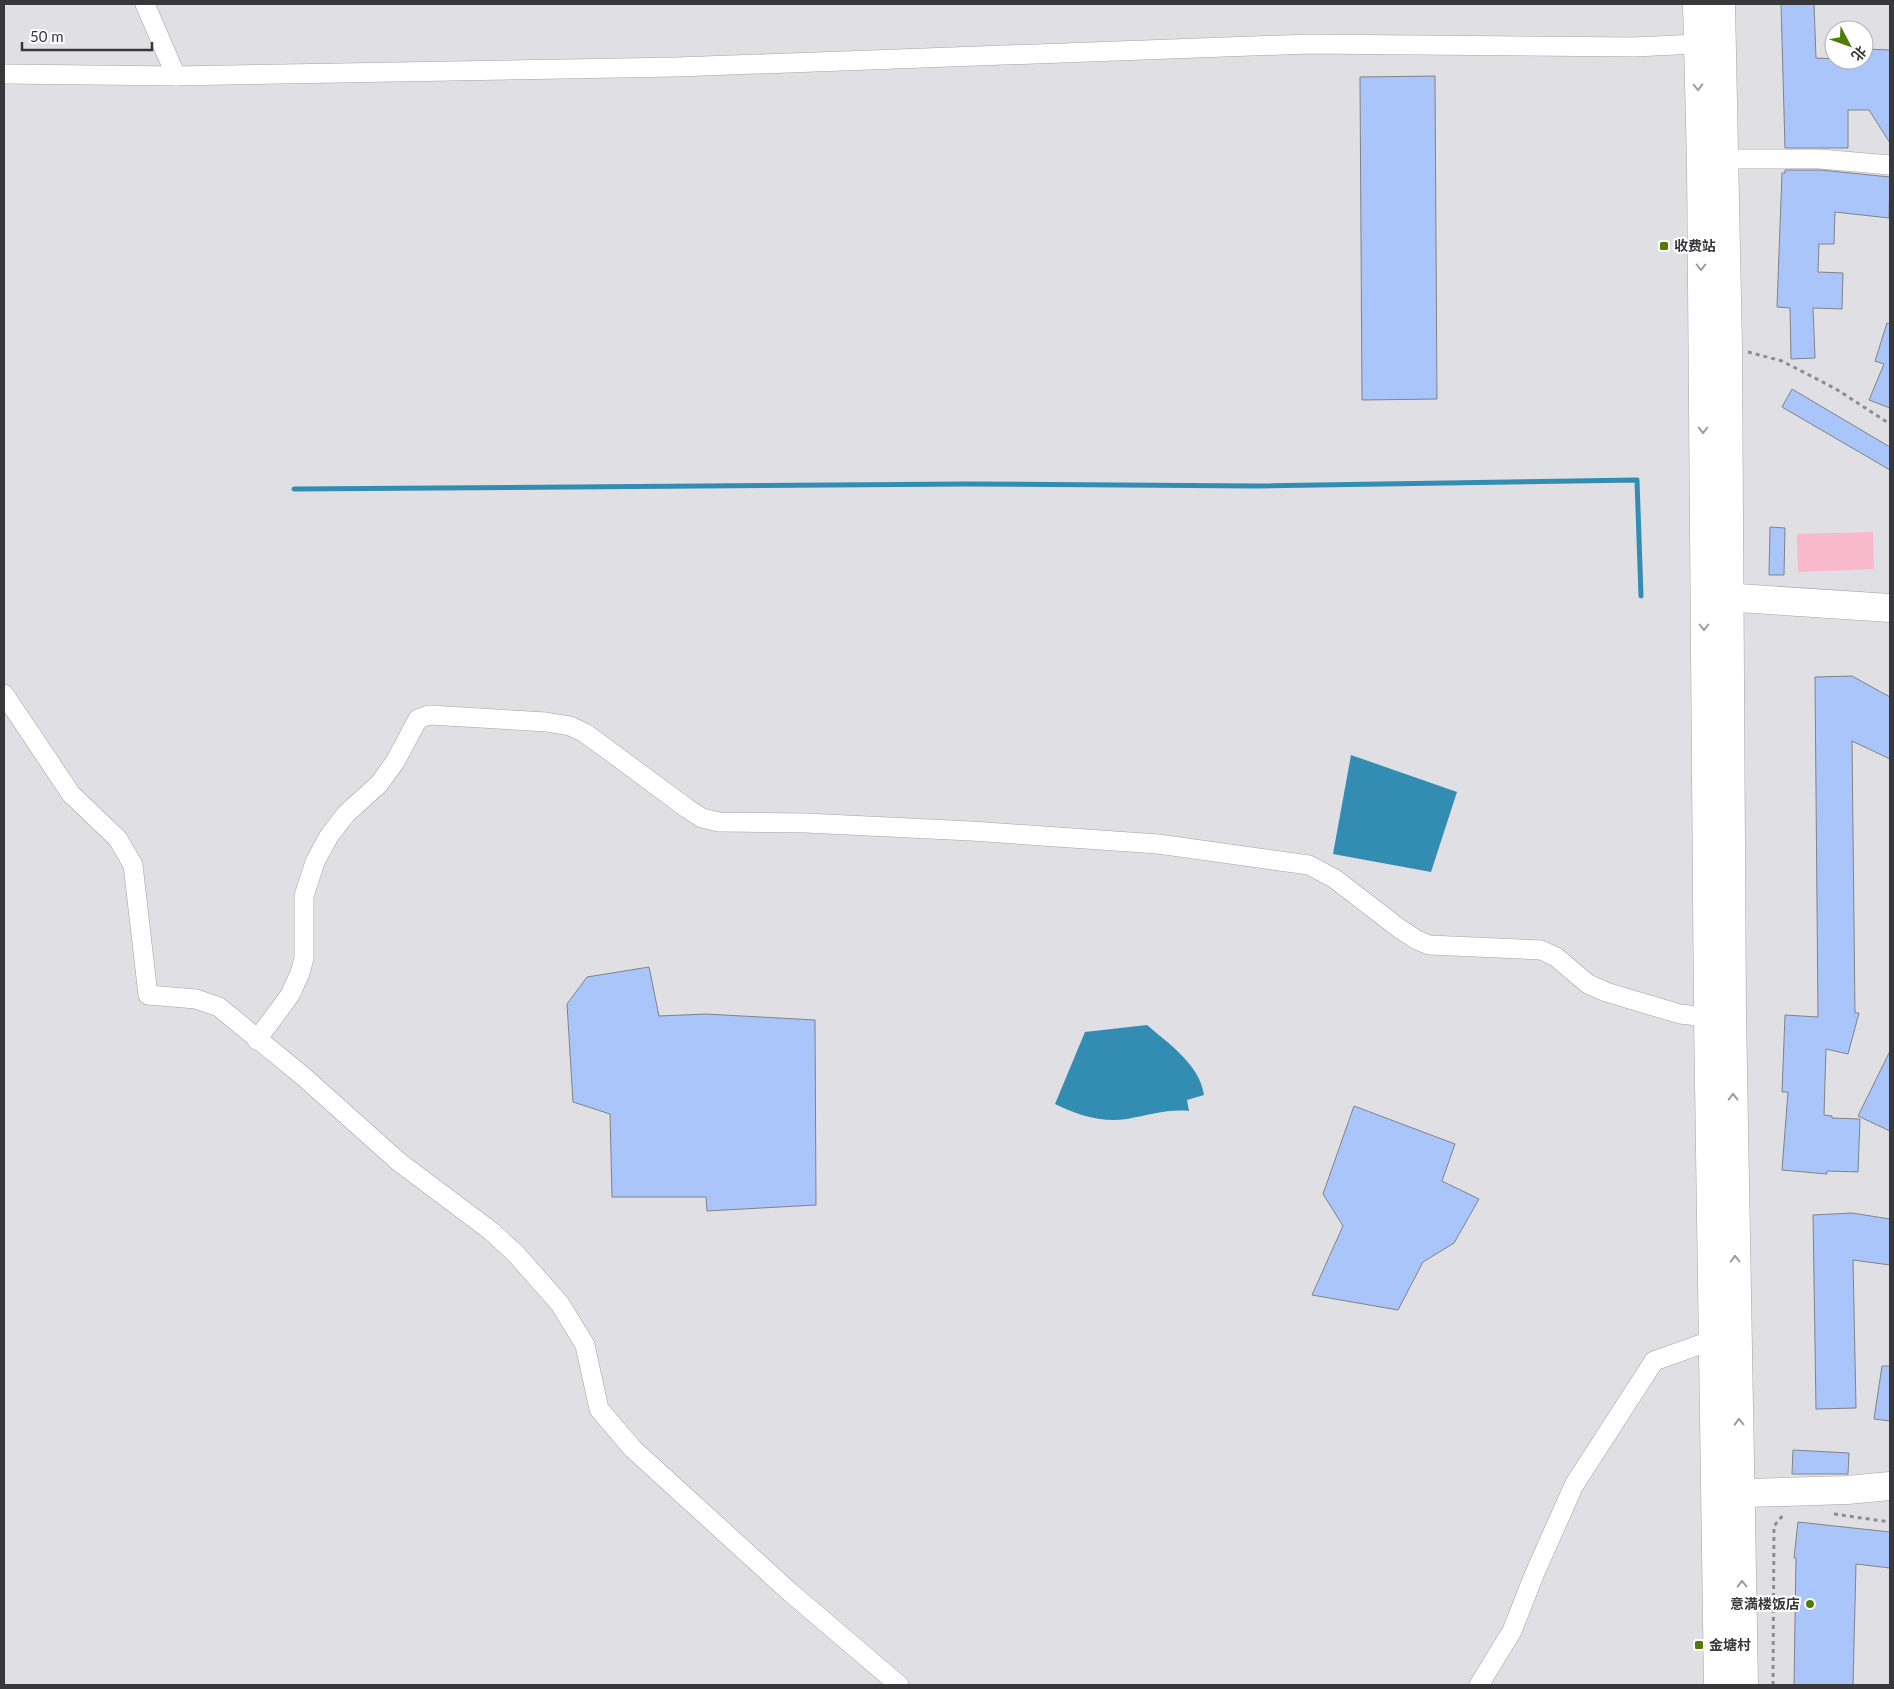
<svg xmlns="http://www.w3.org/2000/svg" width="1894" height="1689" viewBox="0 0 1894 1689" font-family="Lato,'Noto Sans SC',sans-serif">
	<rect width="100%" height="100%" fill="#e0dfe4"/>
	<path fill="#f8b9ca" d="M1873,532L1874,569L1798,572L1797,534Z"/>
	<g fill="#338db3">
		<path d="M1351,755L1457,792L1431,872L1333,854Z"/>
		<path d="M1147,1025C1169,1044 1200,1065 1204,1095L1187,1100L1189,1111C1168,1109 1149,1115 1127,1119C1102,1123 1077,1115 1055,1104L1085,1032Z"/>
	</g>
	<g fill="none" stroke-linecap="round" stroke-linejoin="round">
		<path stroke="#338db3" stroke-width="5" d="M294,489L967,484L1258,486L1637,480L1641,596"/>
	</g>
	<g fill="#a9c5f9" stroke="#818388">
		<path d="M1781,4H1814L1816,58L1864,60V49L1890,50V143L1869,110H1848V148H1785Z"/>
		<path d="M1435,76L1437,399L1362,400L1360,77Z"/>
		<path d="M1785,170H1820L1890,177L1889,218L1835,212L1834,244H1819L1818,272L1843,273L1842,309L1813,308L1815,358L1791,359L1790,308L1777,307L1782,173H1785Z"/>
		<path d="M1887,323L1890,324V408L1869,400L1884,364L1875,361Z"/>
		<path d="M1792,389L1890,447V470L1782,407Z"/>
		<path d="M1770,527L1785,528L1784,575H1769Z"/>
		<path d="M1852,676L1890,697V759L1852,741L1855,1013H1859L1848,1054L1826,1049L1824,1115L1832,1116V1118L1860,1119L1858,1172L1827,1171V1174L1782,1170L1788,1092H1782L1785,1015L1818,1017L1815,677Z"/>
		<path d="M649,967L659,1016L706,1014L815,1020L816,1205L707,1211L706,1197H612L610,1114L573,1102L567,1004L587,977Z"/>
		<path d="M1890,1051V1131L1858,1116Z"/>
		<path d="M1354,1106L1455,1144L1442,1181L1479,1199L1454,1243L1423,1262L1398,1310L1312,1295L1343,1226L1323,1194Z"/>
		<path d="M1852,1213L1890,1219V1265L1853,1260L1856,1408L1816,1409L1813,1215Z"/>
		<path d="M1882,1366H1890V1421L1874,1419Z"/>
		<path d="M1793,1450L1849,1453L1848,1474H1792Z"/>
		<path d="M1798,1522L1890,1532V1568L1856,1564L1853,1685H1794L1796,1558H1794Z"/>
	</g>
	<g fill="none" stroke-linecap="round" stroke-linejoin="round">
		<g stroke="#a3a2a7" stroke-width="20">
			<g id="street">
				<path d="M145,4L176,76"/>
				<path d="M4,74L176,76L677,67L1309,44L1634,47L1697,44"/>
				<path d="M1725,159H1820L1890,165"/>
				<path d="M4,694L71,794L118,839L133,865L148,995L196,999L219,1007L304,1077L399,1162L491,1231L516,1254L560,1304L585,1345L599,1409L633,1449L791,1593L899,1685"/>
				<path d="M257,1040L290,995L300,973L304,958V896L315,862L329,836L346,814L379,784L395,762L418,719L429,715L546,722L570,726L585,733L688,809L702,818L719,822L806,823L971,831L1158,844L1309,865L1335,879L1400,929L1417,940L1429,945L1541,950L1556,957L1588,984L1606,992L1680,1014L1708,1017"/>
				<path d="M1479,1685L1512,1631L1534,1575L1574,1485L1654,1361L1713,1340"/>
			</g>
		</g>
		<g stroke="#a3a2a7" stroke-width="29">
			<g id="secondary">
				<path d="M1707,596L1890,608"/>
				<path d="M1717,1494L1847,1490L1890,1486"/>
			</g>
		</g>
		<g stroke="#a3a2a7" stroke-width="29">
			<g id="highway">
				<path d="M1697,4L1701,163L1708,1017L1718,1685"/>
				<path d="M1721,4L1728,347L1732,1013L1744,1685"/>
			</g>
		</g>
		<g stroke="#8e8e92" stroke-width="3" stroke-dasharray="4 4" stroke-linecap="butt">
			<path d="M1748,352L1782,361L1836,389L1890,424"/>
			<path d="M1834,1514L1890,1522"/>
			<path d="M1773,1685L1774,1526L1784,1514"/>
		</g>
		<use href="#street" stroke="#fff" stroke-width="19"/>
		<use href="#secondary" stroke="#fff" stroke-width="28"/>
		<use href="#highway" stroke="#fff" stroke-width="28"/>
	</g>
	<defs><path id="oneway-chevron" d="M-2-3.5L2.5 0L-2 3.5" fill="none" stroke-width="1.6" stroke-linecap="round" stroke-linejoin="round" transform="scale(1.25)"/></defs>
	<g stroke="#9c9c9c">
		<use href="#oneway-chevron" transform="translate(1698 87) rotate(88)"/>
		<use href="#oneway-chevron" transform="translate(1701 267) rotate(90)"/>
		<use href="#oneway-chevron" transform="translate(1703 430) rotate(90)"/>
		<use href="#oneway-chevron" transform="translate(1704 627) rotate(90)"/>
		<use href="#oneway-chevron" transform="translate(1733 1097) rotate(-91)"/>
		<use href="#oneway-chevron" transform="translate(1735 1259) rotate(-91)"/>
		<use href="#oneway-chevron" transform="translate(1739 1422) rotate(-92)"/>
		<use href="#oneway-chevron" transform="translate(1742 1584) rotate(-91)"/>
	</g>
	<g fill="#4e7d07" stroke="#fff" stroke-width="2">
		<rect x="1659" y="241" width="10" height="10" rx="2.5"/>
		<circle cx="1810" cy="1604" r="5"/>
		<rect x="1694" y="1640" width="10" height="10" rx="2.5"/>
	</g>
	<g text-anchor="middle" stroke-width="4" stroke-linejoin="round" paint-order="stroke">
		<g font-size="14" font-weight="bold" fill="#38383a" stroke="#fff" text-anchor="start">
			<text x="1674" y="251">收费站</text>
			<text x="1800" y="1609" text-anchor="end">意満楼饭店</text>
			<text x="1709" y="1650">金塘村</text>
		</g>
	</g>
	<rect width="1894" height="1689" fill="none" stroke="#38383a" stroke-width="10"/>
	<g transform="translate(1849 45) rotate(131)"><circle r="24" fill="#ffffff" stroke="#afafb0"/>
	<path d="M0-4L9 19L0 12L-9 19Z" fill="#4e7d07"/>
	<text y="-8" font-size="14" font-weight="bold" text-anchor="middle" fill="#38383a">北</text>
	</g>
	<path d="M22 42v8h130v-8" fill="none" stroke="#38383a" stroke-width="2.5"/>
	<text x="30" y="42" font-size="15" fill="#38383a" stroke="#ffffff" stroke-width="4" paint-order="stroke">50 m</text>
</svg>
